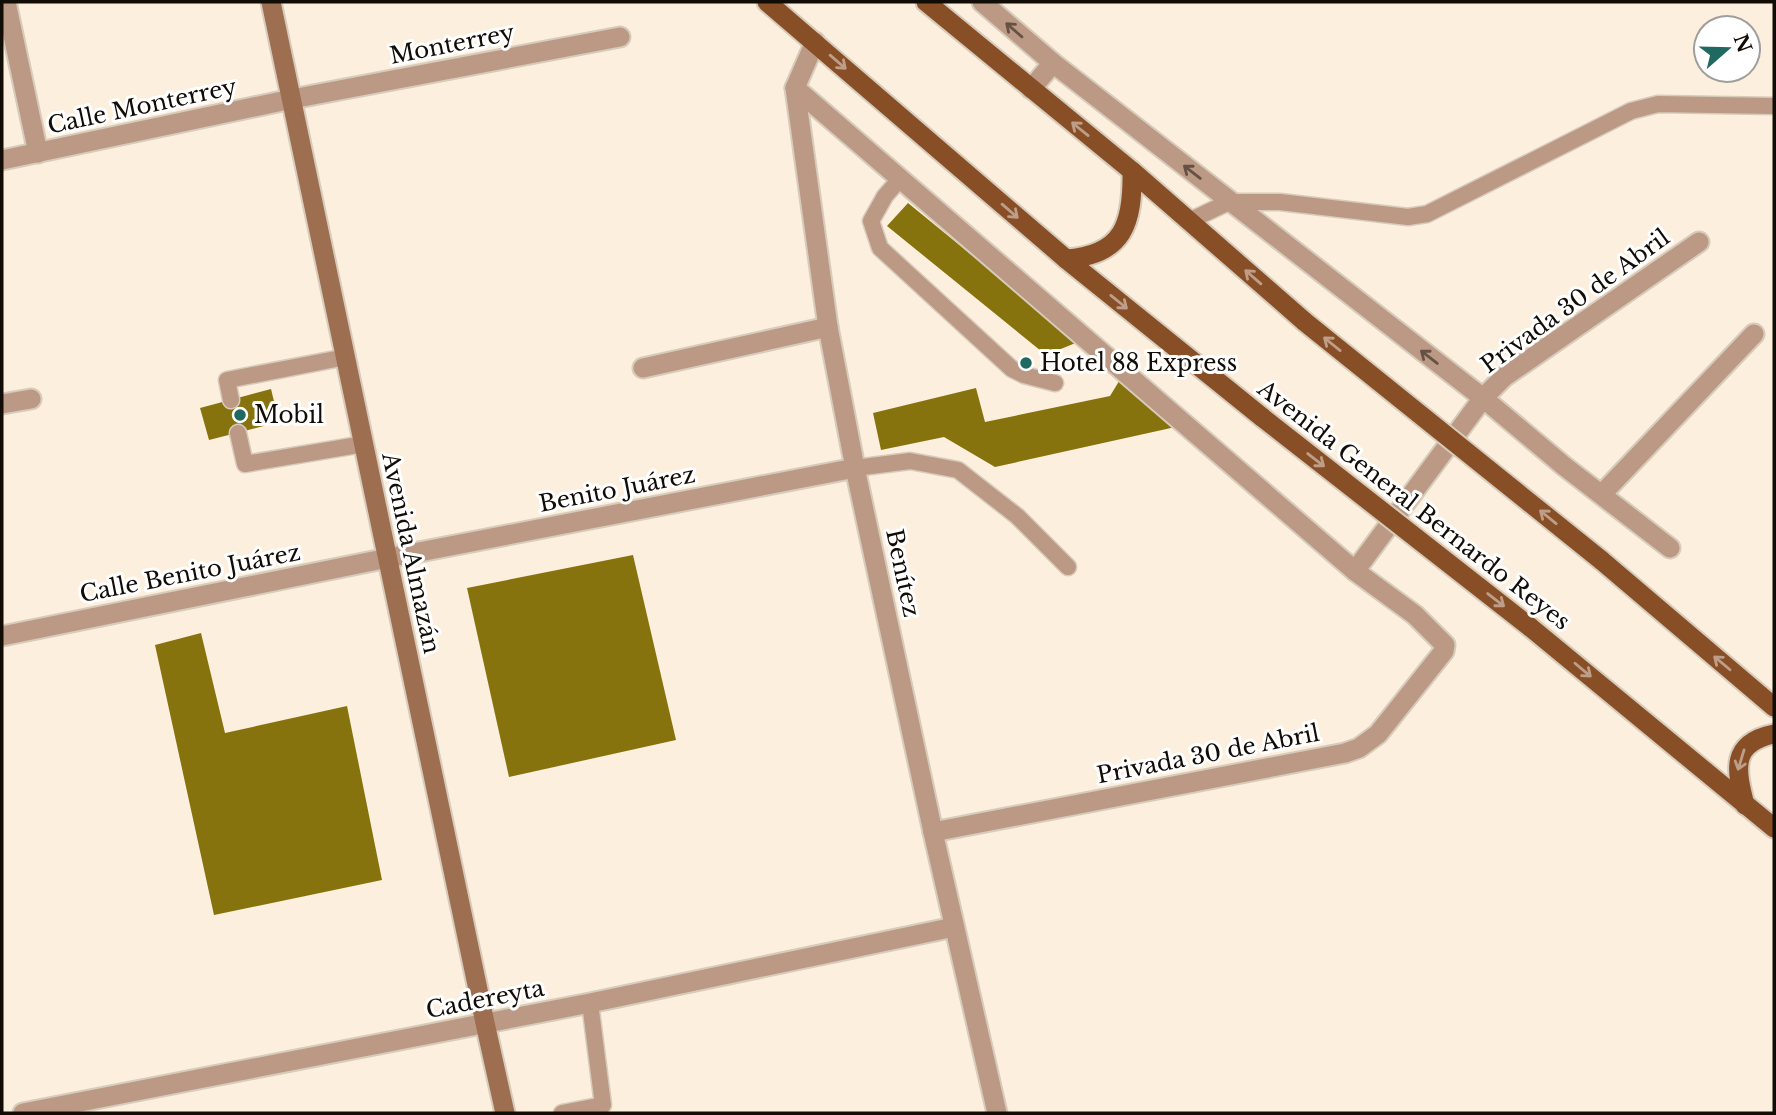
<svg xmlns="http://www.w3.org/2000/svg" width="1776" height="1115" viewBox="0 0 1776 1115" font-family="'Libre Baskerville',serif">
	<rect width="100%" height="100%" fill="#fdefdd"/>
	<g fill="#87730e">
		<path d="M908,203L1078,342L1046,355L887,226Z"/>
		<path d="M1121,378L1180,426L995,467L944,437L881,450L873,413L976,388L985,422L1110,396Z"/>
		<path d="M271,389L279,422L209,440L200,408Z"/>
		<path d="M633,555L676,740L509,777L467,588Z"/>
		<path d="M201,633L225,733L347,706L382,880L214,915L155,645Z"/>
	</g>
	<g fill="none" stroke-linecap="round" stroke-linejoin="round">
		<g stroke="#d7cbbb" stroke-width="19">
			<g id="service">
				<path d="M900,179L885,196L871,221L880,248L1012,369L1024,375L1055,383"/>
				<path d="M1189,221L1229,202H1280L1408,217L1427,214L1631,111L1658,104L1774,106"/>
				<path d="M231,400L227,380L346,357"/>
				<path d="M238,433L245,464L364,444"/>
				<path d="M855,468L910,461L958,470L1017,516L1068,567"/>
				<path d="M562,1113L603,1105L590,1003"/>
			</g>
		</g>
		<g stroke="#d7cbbb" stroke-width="23">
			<g id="minor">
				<path d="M6,2L38,153"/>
				<path d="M982,2L1053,63L1483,398L1564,466L1670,548"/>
				<path d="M815,42L795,88L828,327L855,468L933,832L997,1113"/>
				<path d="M795,88L1355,571L1415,615L1445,645L1444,651L1378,734L1359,748L1345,753L933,832"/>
				<path d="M1031,89L1053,63"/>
				<path d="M2,160L292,99L620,37"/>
				<path d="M643,368L828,327"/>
				<path d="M2,404L31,399"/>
				<path d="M1602,494L1754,334"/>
				<path d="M1355,571L1483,398L1504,377L1699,242"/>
				<path d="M2,636L388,558L855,468"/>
				<path d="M23,1113L590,1003L954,927"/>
			</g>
		</g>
		<g stroke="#d7cbbb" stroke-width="23">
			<path id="secondary" d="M271,2L485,1023L505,1113"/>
		</g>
		<g stroke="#d7cbbb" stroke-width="23">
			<g id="primary">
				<path d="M767,2L1066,259L1263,418"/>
				<path d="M926,2L1132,171L1305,322"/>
				<path d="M1066,259C1124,255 1133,223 1132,171"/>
				<path d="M1601,560L1774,707"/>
				<path d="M1530,627L1774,828"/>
				<path d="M1745,805C1736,770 1730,743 1774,734"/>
			</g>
		</g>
		<use href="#service" stroke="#bb9984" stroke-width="16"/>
		<use href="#minor" stroke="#bb9984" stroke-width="19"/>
		<use href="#secondary" stroke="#9e6e50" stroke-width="19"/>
		<use href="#primary" stroke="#884f27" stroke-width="19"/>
		<g stroke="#d7cbbb" stroke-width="23" stroke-linecap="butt">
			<g id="primary-bridge">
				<path d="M1305,322L1601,560"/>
				<path d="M1263,418L1530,627"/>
			</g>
		</g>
		<use href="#primary-bridge" stroke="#884f27" stroke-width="19"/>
	</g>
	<defs><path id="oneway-shaft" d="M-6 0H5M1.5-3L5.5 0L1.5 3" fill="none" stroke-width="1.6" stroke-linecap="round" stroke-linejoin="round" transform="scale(1.75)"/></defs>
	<g stroke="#665245">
		<use href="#oneway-shaft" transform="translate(1014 30) rotate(-139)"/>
		<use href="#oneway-shaft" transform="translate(1192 172) rotate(-142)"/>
		<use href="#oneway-shaft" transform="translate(1429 357) rotate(-142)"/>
	</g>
	<g stroke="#be9e88">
		<use href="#oneway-shaft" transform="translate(838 62) rotate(41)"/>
		<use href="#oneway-shaft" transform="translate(1080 129) rotate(-141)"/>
		<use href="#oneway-shaft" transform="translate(1010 211) rotate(41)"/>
		<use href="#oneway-shaft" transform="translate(1253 277) rotate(-139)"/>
		<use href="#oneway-shaft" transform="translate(1119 302) rotate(39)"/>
		<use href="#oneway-shaft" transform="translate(1332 344) rotate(-141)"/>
		<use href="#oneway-shaft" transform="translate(1316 460) rotate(38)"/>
		<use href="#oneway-shaft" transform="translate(1548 517) rotate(-141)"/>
		<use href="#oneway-shaft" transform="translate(1496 600) rotate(38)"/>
		<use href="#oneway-shaft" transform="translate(1722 663) rotate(-140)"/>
		<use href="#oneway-shaft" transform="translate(1583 670) rotate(40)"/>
		<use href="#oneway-shaft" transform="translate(1741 760) rotate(107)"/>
	</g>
	<g fill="#206960" stroke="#fff" stroke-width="2.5">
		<circle cx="1026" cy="363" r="7"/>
		<circle cx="240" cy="415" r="7"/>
	</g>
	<g text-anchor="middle" stroke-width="6" stroke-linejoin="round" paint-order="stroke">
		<g font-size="23" fill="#120c06" stroke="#fff">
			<text transform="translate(452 44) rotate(-11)" y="8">Monterrey</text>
			<text transform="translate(142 106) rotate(-12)" y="8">Calle Monterrey</text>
			<text transform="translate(1575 301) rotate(-36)" y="8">Privada 30 de Abril</text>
			<text transform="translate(617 489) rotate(-11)" y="8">Benito Juárez</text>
			<text transform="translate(1414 505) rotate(38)" y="8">Avenida General Bernardo Reyes</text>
			<text transform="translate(411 553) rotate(78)" y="8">Avenida Almazán</text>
			<text transform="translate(190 573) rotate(-11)" y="8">Calle Benito Juárez</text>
			<text transform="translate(903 573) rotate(78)" y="8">Benítez</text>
			<text transform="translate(1208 754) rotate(-11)" y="8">Privada 30 de Abril</text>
			<text transform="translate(485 999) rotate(-11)" y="8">Cadereyta</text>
		</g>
		<g font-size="23" fill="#120c06" stroke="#fff" text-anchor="start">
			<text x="1040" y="371">Hotel 88 Express</text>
			<text x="254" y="423">Mobil</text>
		</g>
	</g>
	<rect width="1776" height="1115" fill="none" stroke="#120c06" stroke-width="7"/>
	<g transform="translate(1727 49) rotate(70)"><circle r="33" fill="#ffffff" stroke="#a09e9b" stroke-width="2"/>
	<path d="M0-5L12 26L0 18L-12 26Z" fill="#206960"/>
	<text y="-10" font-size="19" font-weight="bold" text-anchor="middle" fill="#120c06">N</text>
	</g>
</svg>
